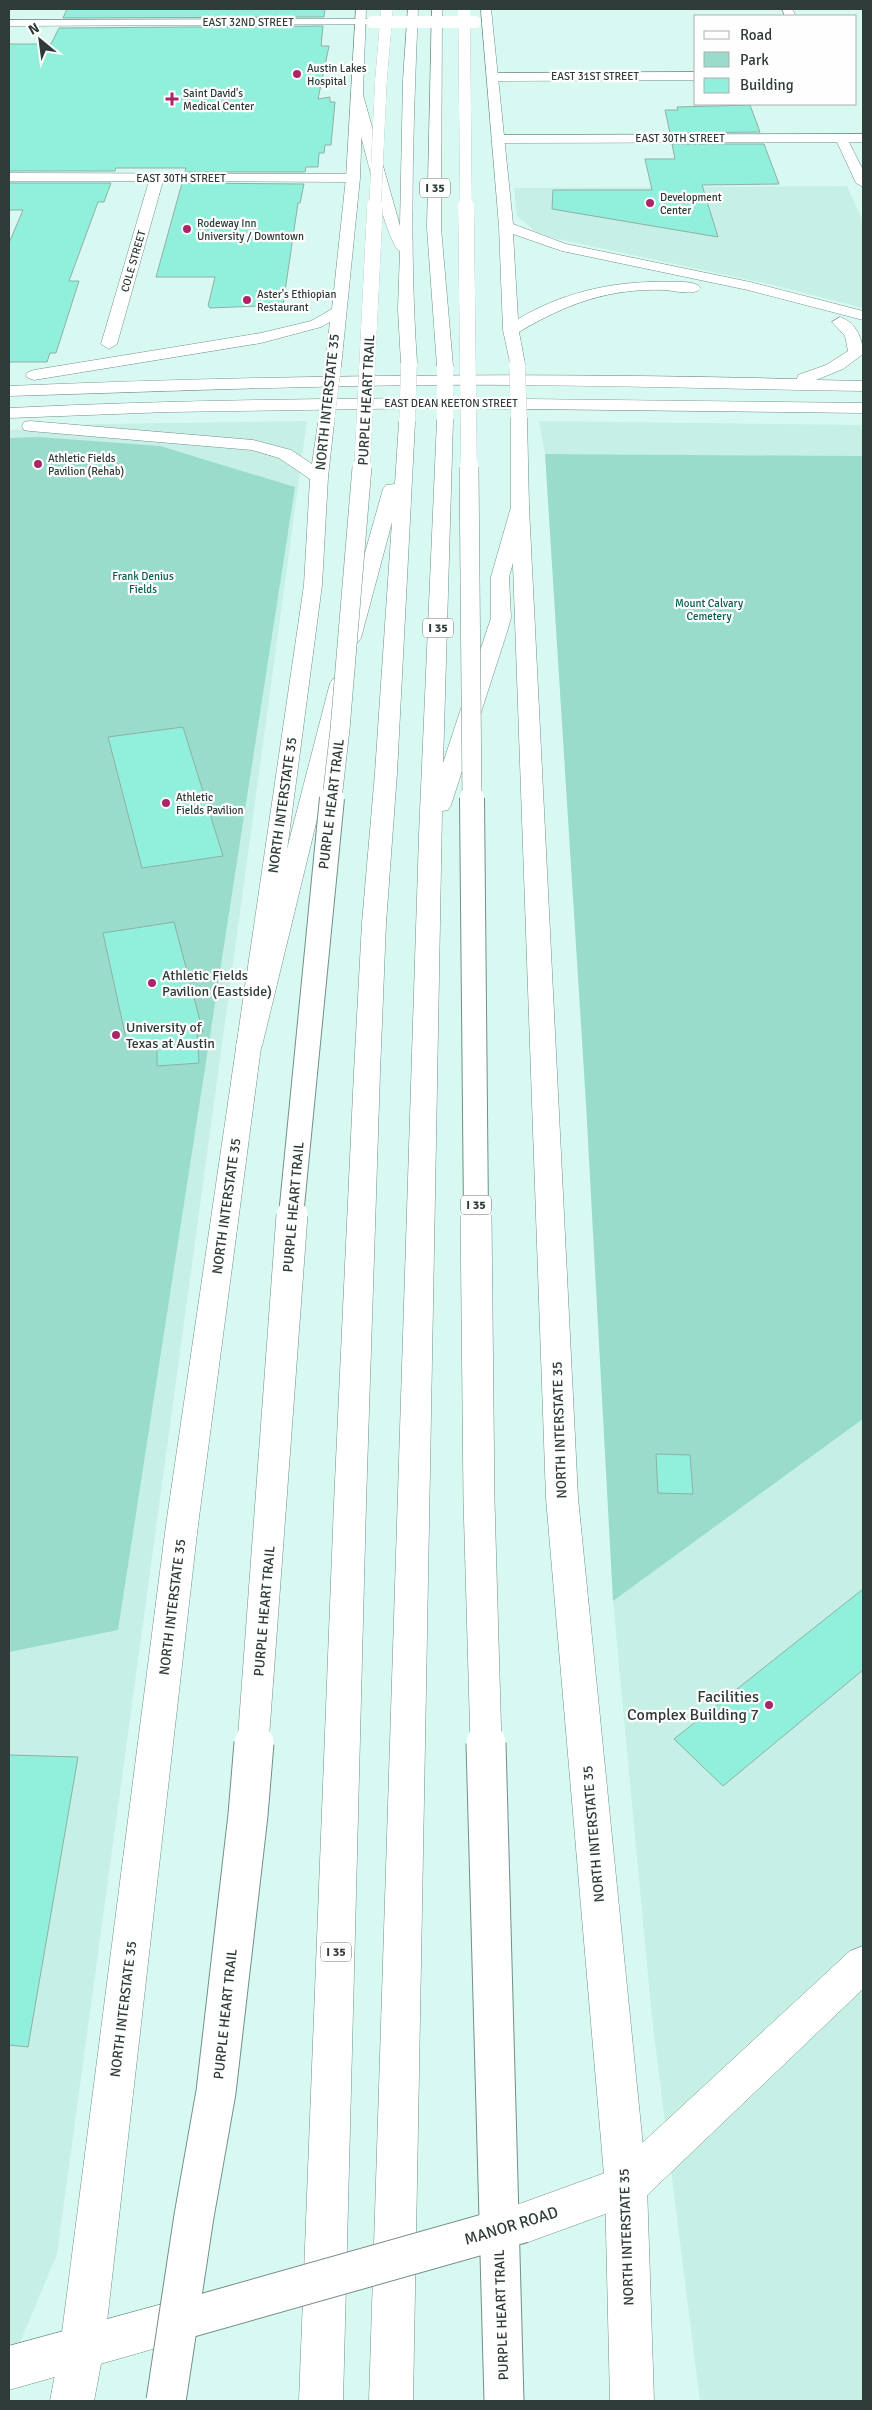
<svg xmlns="http://www.w3.org/2000/svg" width="872" height="2410" viewBox="0 0 872 2410" font-family="Signika,sans-serif">
	<rect width="100%" height="100%" fill="#d8f9f1"/>
	<g fill="#c6f0e5">
		<path d="M847,186L863,221V308L773,285L557,239L536,232L517,216L514,188Z"/>
		<path d="M307,421L57,2254L9,2369V430L97,424Z"/>
		<path d="M539,421L863,425V460L862,456L545,454Z"/>
		<path d="M863,1419V2401H700L652,2018L613,1601Z"/>
	</g>
	<g fill="#99dccc">
		<path d="M39,437L160,446L295,487L118,1630L9,1652V438Z"/>
		<path d="M545,454L862,456L863,460V1419L613,1601L586,1104Z"/>
	</g>
	<g fill="#91f0db" stroke="#8fafa7">
		<path d="M67,9H325L324,17L63,18Z"/>
		<path d="M323,26L321,46H329L318,99L330,97V102H335L331,145H325L324,153H319L318,167H306L305,172H185L186,168H116L115,171H9V44H51L59,28Z"/>
		<path d="M750,105L760,132L670,133L665,110H678L677,107Z"/>
		<path d="M672,144H764L779,184L702,185L718,237L552,209L553,190H652L645,159H675Z"/>
		<path d="M9,183H111L104,202H98L69,281H79L56,353H50L47,362H9V243L23,210H9Z"/>
		<path d="M182,183L304,184L300,203H298L283,305L210,308L208,306L215,277H156Z"/>
		<path d="M183,727L223,856L142,868L108,737Z"/>
		<path d="M174,922L203,1032L197,1033L199,1063L157,1066V1039L127,1043L103,933Z"/>
		<path d="M656,1454L690,1455L693,1494L658,1493Z"/>
		<path d="M863,1589V1670L723,1786L674,1739Z"/>
		<path d="M9,1755L78,1757L28,2047L9,2045Z"/>
	</g>
	<g fill="none" stroke-linecap="round" stroke-linejoin="round">
		<g stroke="#718f88" stroke-width="1">
			<g id="minor">
				<path d="M782,9H792L796,16H785Z"/>
				<path d="M372,19L378,22L376,24L9,26V20Z"/>
				<path d="M696,72V80L493,81L487,77L493,73Z"/>
				<path d="M863,134V142H849L863,170V187L856,183L837,142L497,143L491,139L497,135Z"/>
				<path d="M9,173L353,174L360,178L353,182L163,181L117,344L109,349L101,344L149,181H9Z"/>
				<path d="M863,1946V1989L641,2201L523,2244L508,2238L502,2223L508,2208L613,2170L850,1951Z"/>
				<path d="M188,2297L203,2303L209,2318L203,2333L188,2339L9,2390V2346Z"/>
			</g>
		</g>
		<g stroke="#718f88" stroke-width="1">
			<g id="major">
				<path d="M356,9H366L360,178L341,367L339,370H327L325,367L330,322L321,327L261,343L34,380L28,378L26,375L28,372L34,370L261,333L311,321L332,309L346,178Z"/>
				<path d="M481,9H491L513,224L566,244L750,282L863,311V320L748,290L562,251L513,234L518,319C565,291 618,280 673,282C681,282 696,281 701,288C696,296 674,291 665,290C609,288 566,304 519,332L525,364L523,367H511L503,330L499,226Z"/>
				<path d="M840,317C856,322 863,339 863,354L843,369L816,380L863,381V391C720,389 577,384 434,385C292,386 150,392 9,396V386C272,375 534,372 797,379L798,375L826,365L848,351L845,336L832,322Z"/>
				<path d="M434,398L863,403V413L434,408L168,412L9,418V408C151,401 292,399 434,398Z"/>
				<path d="M519,413L525,414L527,418L529,507L578,1498L647,2186L654,2401H610L605,2186L546,1498L511,507V418L513,414Z"/>
				<path d="M326,418L332,419L334,423L328,477L322,585L198,1525L104,2348L94,2401H50L60,2348L166,1525L304,585L310,479L279,458L252,450L30,431L24,430L22,426L24,422L30,421L253,440L291,450L312,464L318,423L320,419Z"/>
			</g>
		</g>
		<g stroke="#718f88" stroke-width="1">
			<g id="highway">
				<path d="M408,9H418C413,126 409,246 417,363L415,366H403L401,363L398,310L400,251C387,248 356,115 351,95L357,91L363,95L400,226L403,80Z"/>
				<path d="M432,9H442L441,228L453,366L451,369H439L437,366L427,228Z"/>
				<path d="M445,415L451,416L453,420L443,763L491,618V577L511,507L514,503H526L529,507L509,577L511,618L507,632L451,805L448,810L442,811L413,2401H369L419,835L437,420L439,416Z"/>
				<path d="M407,417L413,418L415,422L397,773L386,923L380,1072L366,1503L343,2401H299L334,1503L354,1072L362,923L375,773L392,522L361,638L358,642L351,644L344,642L341,638L383,489L386,485L395,484L399,422L401,418Z"/>
				<path d="M340,677L347,679L350,683L262,1046L258,1052L249,1054L240,1052L236,1046L330,683L333,679Z"/>
			</g>
		</g>
		<use href="#minor" fill="#fff" fill-rule="evenodd"/>
		<use href="#major" fill="#fff" fill-rule="evenodd"/>
		<use href="#highway" fill="#fff" fill-rule="evenodd"/>
		<g stroke="#718f88" stroke-width="12" stroke-linecap="butt">
			<path id="minor-bridge-far1" d="M372,22H475"/>
		</g>
		<g stroke="#718f88" stroke-width="41" stroke-linecap="butt">
			<path id="minor-bridge" d="M188,2318L523,2223"/>
		</g>
		<g stroke="#718f88" stroke-width="16" stroke-linecap="butt">
			<g id="major-bridge">
				<path d="M517,364L519,418"/>
				<path d="M326,423L333,367"/>
			</g>
		</g>
		<g stroke="#718f88" stroke-width="12" stroke-linecap="butt">
			<g id="highway-bridge-far5">
				<path d="M464,9L466,207"/>
				<path d="M375,207L381,80L387,9"/>
			</g>
		</g>
		<g stroke="#718f88" stroke-width="16" stroke-linecap="butt">
			<g id="highway-bridge-far4">
				<path d="M466,206L469,469"/>
				<path d="M445,366V420"/>
				<path d="M407,422L409,363"/>
				<path d="M362,469L375,206"/>
			</g>
		</g>
		<g stroke="#718f88" stroke-width="20" stroke-linecap="butt">
			<g id="highway-bridge-far3">
				<path d="M469,467L472,799"/>
				<path d="M332,799L340,729L362,467"/>
			</g>
		</g>
		<g stroke="#718f88" stroke-width="26" stroke-linecap="butt">
			<g id="highway-bridge-far2">
				<path d="M472,798L476,1216"/>
				<path d="M291,1216L332,798"/>
			</g>
		</g>
		<g stroke="#718f88" stroke-width="32" stroke-linecap="butt">
			<g id="highway-bridge-far1">
				<path d="M476,1215L479,1501L486,1744"/>
				<path d="M253,1744L292,1215"/>
			</g>
		</g>
		<g stroke="#718f88" stroke-width="41" stroke-linecap="butt">
			<g id="highway-bridge">
				<path d="M486,1743L504,2401"/>
				<path d="M166,2401L194,2216L216,2092L248,1815L254,1743"/>
			</g>
		</g>
		<use href="#minor-bridge-far1" stroke="#fff" stroke-width="12"/>
		<use href="#minor-bridge" stroke="#fff" stroke-width="39"/>
		<use href="#major-bridge" stroke="#fff" stroke-width="16"/>
		<use href="#highway-bridge-far5" stroke="#fff" stroke-width="12"/>
		<use href="#highway-bridge-far4" stroke="#fff" stroke-width="16"/>
		<use href="#highway-bridge-far3" stroke="#fff" stroke-width="19"/>
		<use href="#highway-bridge-far2" stroke="#fff" stroke-width="24"/>
		<use href="#highway-bridge-far1" stroke="#fff" stroke-width="31"/>
		<use href="#highway-bridge" stroke="#fff" stroke-width="39"/>
	</g>
	<g fill="#ac256b" stroke="#fefefe" stroke-width="2">
		<circle cx="297" cy="74" r="5"/>
		<path d="M169.5 91.5h5v5h5v5h-5v5h-5v-5h-5v-5h5z"/>
		<circle cx="650" cy="203" r="5"/>
		<circle cx="187" cy="229" r="5"/>
		<circle cx="247" cy="300" r="5"/>
		<circle cx="38" cy="464" r="5"/>
		<circle cx="166" cy="803" r="5"/>
		<circle cx="152" cy="983" r="5"/>
		<circle cx="116" cy="1035" r="5"/>
		<circle cx="769" cy="1705" r="5"/>
	</g>
	<g text-anchor="middle" stroke-width="4.5" stroke-linejoin="round" paint-order="stroke">
		<g font-size="11" fill="#2e3b38" stroke="#fefefe">
			<text x="248" y="26">EAST 32ND STREET</text>
			<text x="595" y="80">EAST 31ST STREET</text>
			<text x="680" y="142">EAST 30TH STREET</text>
			<text x="181" y="182">EAST 30TH STREET</text>
			<text transform="translate(133 261) rotate(-74)" y="4">COLE STREET</text>
			<text x="451" y="407">EAST DEAN KEETON STREET</text>
		</g>
		<g font-size="11" fill="#2e3b38" stroke="#fefefe" text-anchor="start">
			<text x="307" y="72">Austin Lakes<tspan x="307" dy="13">Hospital</tspan></text>
			<text x="183" y="97">Saint David's<tspan x="183" dy="13">Medical Center</tspan></text>
			<text x="660" y="201">Development<tspan x="660" dy="13">Center</tspan></text>
			<text x="197" y="227">Rodeway Inn<tspan x="197" dy="13">University / Downtown</tspan></text>
			<text x="257" y="298">Aster's Ethiopian<tspan x="257" dy="13">Restaurant</tspan></text>
			<text x="48" y="462">Athletic Fields<tspan x="48" dy="13">Pavilion (Rehab)</tspan></text>
			<text x="176" y="801">Athletic<tspan x="176" dy="13">Fields Pavilion</tspan></text>
		</g>
		<g font-size="11" fill="#0a5d4f" stroke="#fefefe">
			<text x="143" y="580">Frank Denius<tspan x="143" dy="13">Fields</tspan></text>
			<text x="709" y="607">Mount Calvary<tspan x="709" dy="13">Cemetery</tspan></text>
		</g>
		<g fill="#fefefe" stroke="#6c7673" stroke-width="1">
			<rect x="420" y="178.5" width="30" height="19" rx="4"/>
			<rect x="423" y="618.5" width="30" height="19" rx="4"/>
			<rect x="461" y="1195.5" width="30" height="19" rx="4"/>
			<rect x="321" y="1942.5" width="30" height="19" rx="4"/>
		</g>
		<g font-size="12" font-weight="bold" fill="#2e3b38">
			<text x="435" y="192">I 35</text>
			<text x="438" y="632">I 35</text>
			<text x="476" y="1209">I 35</text>
			<text x="336" y="1956">I 35</text>
		</g>
		<g font-size="14" fill="#2e3b38" stroke="#fefefe">
			<text transform="translate(366 400) rotate(-87)" y="5">PURPLE HEART TRAIL</text>
			<text transform="translate(327 402) rotate(-84)" y="5">NORTH INTERSTATE 35</text>
			<text transform="translate(331 804) rotate(-83)" y="5">PURPLE HEART TRAIL</text>
			<text transform="translate(282 805) rotate(-82)" y="5">NORTH INTERSTATE 35</text>
			<text transform="translate(226 1206) rotate(-82)" y="5">NORTH INTERSTATE 35</text>
			<text transform="translate(293 1207) rotate(-85)" y="5">PURPLE HEART TRAIL</text>
			<text transform="translate(559 1430) rotate(-92)" y="5">NORTH INTERSTATE 35</text>
			<text transform="translate(172 1607) rotate(-83)" y="5">NORTH INTERSTATE 35</text>
			<text transform="translate(264 1611) rotate(-85)" y="5">PURPLE HEART TRAIL</text>
			<text transform="translate(593 1834) rotate(-95)" y="5">NORTH INTERSTATE 35</text>
			<text transform="translate(123 2009) rotate(-83)" y="5">NORTH INTERSTATE 35</text>
			<text transform="translate(225 2014) rotate(-84)" y="5">PURPLE HEART TRAIL</text>
			<text transform="translate(626 2237) rotate(-92)" y="5">NORTH INTERSTATE 35</text>
			<text transform="translate(501 2315) rotate(-92)" y="5">PURPLE HEART TRAIL</text>
		</g>
		<g font-size="14" fill="#2e3b38" stroke="#fefefe" text-anchor="start">
			<text x="162" y="980">Athletic Fields<tspan x="162" dy="16">Pavilion (Eastside)</tspan></text>
			<text x="126" y="1032">University of<tspan x="126" dy="16">Texas at Austin</tspan></text>
		</g>
		<g font-size="16" fill="#2e3b38" stroke="#fefefe" text-anchor="end">
			<text x="759" y="1702">Facilities<tspan x="759" dy="18">Complex Building 7</tspan></text>
		</g>
		<g font-size="16" fill="#2e3b38" stroke="#fefefe">
			<text transform="translate(511 2225) rotate(-17)" y="6">MANOR ROAD</text>
		</g>
	</g>
	<rect width="872" height="2410" fill="none" stroke="#2e3b38" stroke-width="20"/>
	<rect x="694" y="15" width="162" height="90" fill="#fefefe" stroke="#abb0af"/>
	<rect x="704" y="31" width="25" height="8" fill="#ffffff" stroke="#abb0af"/>
	<text x="740" y="40" font-size="15" fill="#2e3b38">Road</text>
	<rect x="704" y="52" width="25" height="15" fill="#99dccc" stroke="#abb0af"/>
	<text x="740" y="65" font-size="15" fill="#2e3b38">Park</text>
	<rect x="704" y="78" width="25" height="15" fill="#91f0db" stroke="#abb0af"/>
	<text x="740" y="90" font-size="15" fill="#2e3b38">Building</text>
	<g transform="translate(40 40) rotate(331)" stroke="#fefefe" stroke-width="4" paint-order="stroke">
	<path d="M0-4L9 19L0 12L-9 19Z" fill="#2e3b38"/>
	<text y="-8" font-size="14" font-weight="bold" text-anchor="middle" fill="#2e3b38">N</text>
	</g>
</svg>
